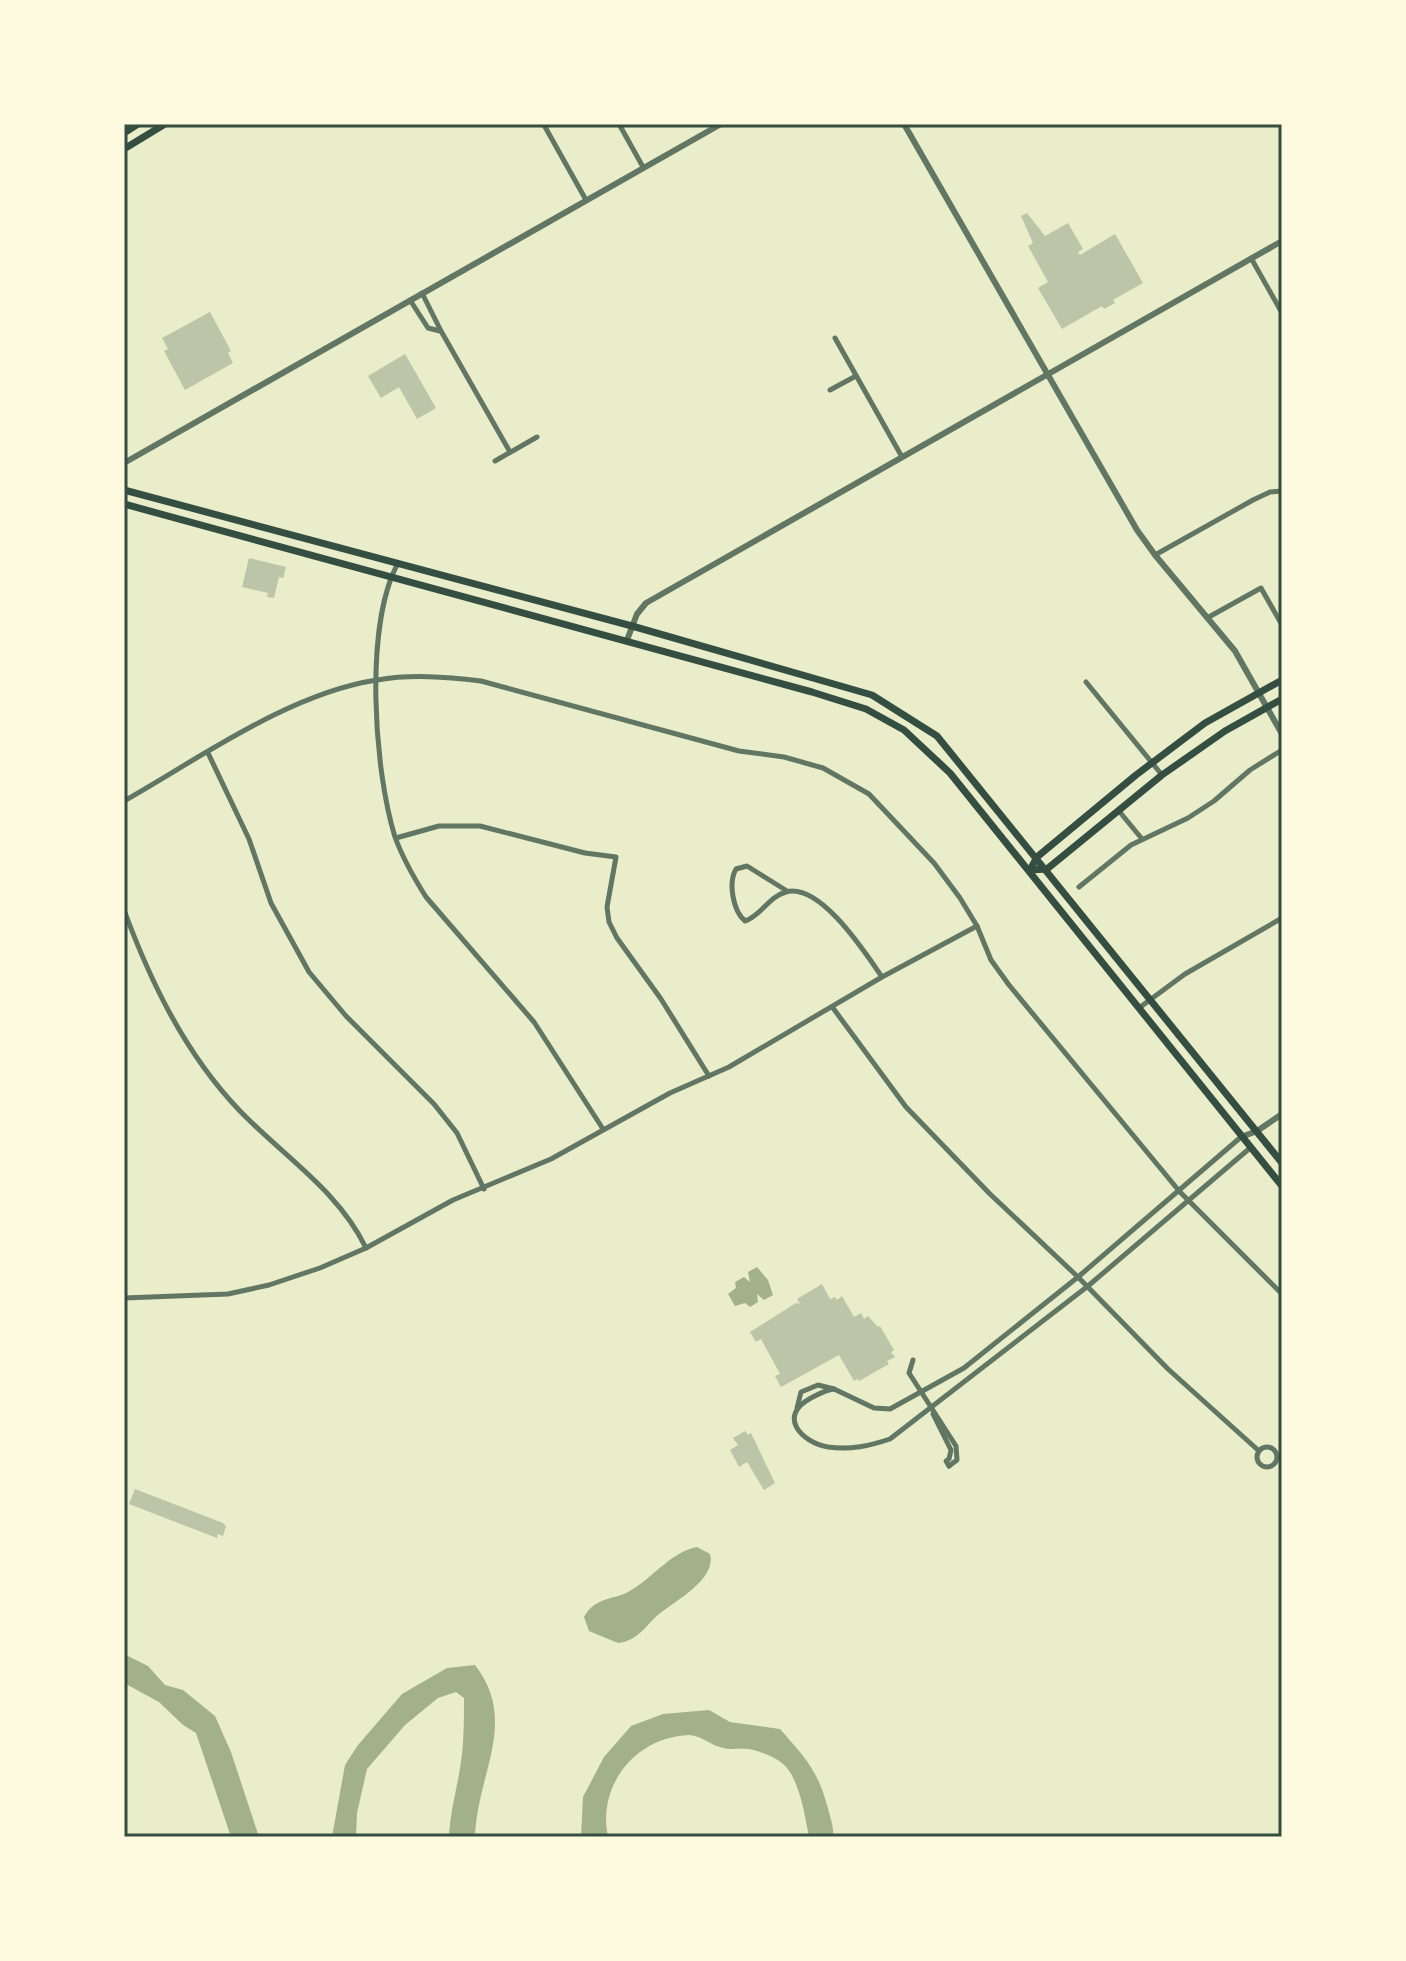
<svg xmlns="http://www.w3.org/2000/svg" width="1406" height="1961" viewBox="0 0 1406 1961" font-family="'Archivo Narrow',sans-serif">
	<rect width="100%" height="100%" fill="#e9edc9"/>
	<g fill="#a3b18a">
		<path d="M757,1267L768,1280L773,1295L764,1300L757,1294L758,1302L750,1307L745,1303L735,1306L728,1294L736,1288L735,1282L744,1277L750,1282L748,1272Z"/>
		<path d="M697,1547L710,1554C717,1579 675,1601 659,1614C645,1626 638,1641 618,1643L589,1631L584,1617C596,1595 616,1601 633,1589C654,1576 673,1551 697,1547Z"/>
		<path d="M124,1654L148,1666L165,1685L183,1690L215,1716L231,1752L259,1837H231L196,1733L183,1725L159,1702L124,1683Z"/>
		<path d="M475,1665C519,1722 477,1773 475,1837H449C450,1815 455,1796 459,1774C464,1749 464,1723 464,1698L456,1692L438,1698L405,1725L367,1769L357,1813L356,1837H332L345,1765L358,1745L402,1694L447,1668Z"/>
		<path d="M709,1710L730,1722L780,1729C807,1760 818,1770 829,1812C831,1820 834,1828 833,1837H809C805,1816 799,1776 782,1763C775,1757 757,1750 748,1749C740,1748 731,1750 723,1748C712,1746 700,1735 689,1735C635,1737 597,1786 608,1837H581L583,1797L604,1757L631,1726L663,1714Z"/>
	</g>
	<g fill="#bcc5a7">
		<path d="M1027,213L1045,236L1068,223L1083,249L1078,252L1080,255L1115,234L1143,283L1113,300L1115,303L1104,309L1102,306L1062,329L1038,288L1048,282L1028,246L1033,243L1021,216Z"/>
		<path d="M210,312L231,351L228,353L233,363L185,390L164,351L168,349L162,338Z"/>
		<path d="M405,354L436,408L417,419L399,387L381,398L368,376Z"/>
		<path d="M249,558L286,567L283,578L279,577L274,598L267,597L268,593L242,587Z"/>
		<path d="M822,1284L830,1299L835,1297L837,1300L842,1296L854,1317L861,1313L864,1319L868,1316L878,1327L880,1326L894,1350L891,1352L895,1357L887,1361L889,1364L859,1381L857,1379L854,1381L839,1355L781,1387L775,1376L780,1374L761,1339L756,1342L750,1332L796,1303L800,1304L797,1299Z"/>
		<path d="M745,1431L748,1435L751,1433L775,1483L764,1490L747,1462L739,1467L730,1450L738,1445L733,1438Z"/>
		<path d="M135,1489L223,1523L226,1526L223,1536L218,1534L217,1538L129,1504Z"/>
	</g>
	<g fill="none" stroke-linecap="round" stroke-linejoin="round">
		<g stroke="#617663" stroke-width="5">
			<path d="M619,124L643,167"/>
			<path d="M544,125L586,200"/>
			<path d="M1251,258L1282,313"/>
			<path d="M422,293L441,331L510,452"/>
			<path d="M410,300L428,328L440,331"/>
			<path d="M835,338L902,457"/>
			<path d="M830,390L856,376"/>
			<path d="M495,461L537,437"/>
			<path d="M1155,555L1253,500L1270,492L1282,491"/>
			<path d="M398,563C364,626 374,769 395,837C403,859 414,878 426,897L534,1022L603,1129"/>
			<path d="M1207,618L1261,588L1282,625"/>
			<path d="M1086,682L1162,775"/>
			<path d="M208,753L249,839L271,903L309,972L346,1016L434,1104L457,1133L484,1189"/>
			<path d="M124,801C200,758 290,693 377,680C412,674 446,677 481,681L739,751L784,757L823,768L869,794L934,863L960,898L977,926L991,960L1009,985L1180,1192L1282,1294"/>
			<path d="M1119,811L1142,839"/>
			<path d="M396,838L439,826H480L585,853L616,857L607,907L609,922L617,938L661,999L709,1076"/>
			<path d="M1079,887L1131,845L1188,818L1214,801L1250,770L1282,750"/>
			<path d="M787,891L747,866L736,869C728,883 733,911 745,921C761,916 768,897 786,892C820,882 866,954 882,977"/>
			<path d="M124,910C151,983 185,1053 239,1110C283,1156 338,1190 366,1248"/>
			<path d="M833,1008L906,1107L990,1194L1078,1277L1168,1369L1259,1451"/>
			<path d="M1139,1008L1185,974L1282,918"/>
			<path d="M124,1298L228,1294L269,1285L320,1268L366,1248L453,1200L551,1159L670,1093L729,1067L882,977L977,926"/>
			<path d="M913,1360L909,1373L956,1446L957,1460L949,1466"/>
			<path d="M834,1389C825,1390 819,1394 811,1398C777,1416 801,1442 828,1447C851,1450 869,1446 890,1439L1088,1286L1250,1148"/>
			<path d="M797,1408L801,1392L818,1385L834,1389L874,1408L890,1409L964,1368L1078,1277L1241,1137"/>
			<path d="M933,1414L951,1450L949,1459L946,1461L949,1466"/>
			<circle cx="1267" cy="1457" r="10"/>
		</g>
		<g stroke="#617663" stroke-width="6">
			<path d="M904,124L1137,530L1155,555L1235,651L1282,734"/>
			<path d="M124,463L721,124"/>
			<path d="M627,640L637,614L646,603L1282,241"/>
			<path d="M1241,1137L1257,1131L1282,1114"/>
		</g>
		<g stroke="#344e41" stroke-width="7">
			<path d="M124,133L138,124"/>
			<path d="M124,149L165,124"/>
			<path d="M124,490L632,626L872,695L937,736L1282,1163"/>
			<path d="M124,504L812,692L866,709L904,730L950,773L1282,1186"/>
			<path d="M1030,870L1037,857L1136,775L1205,723L1282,680"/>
			<path d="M1030,870L1047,869L1162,775L1225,731L1282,699"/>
		</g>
	</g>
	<rect width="1406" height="1961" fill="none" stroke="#fefae0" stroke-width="252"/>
	<rect x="126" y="126" width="1154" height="1709" fill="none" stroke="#344e41" stroke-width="3"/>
</svg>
